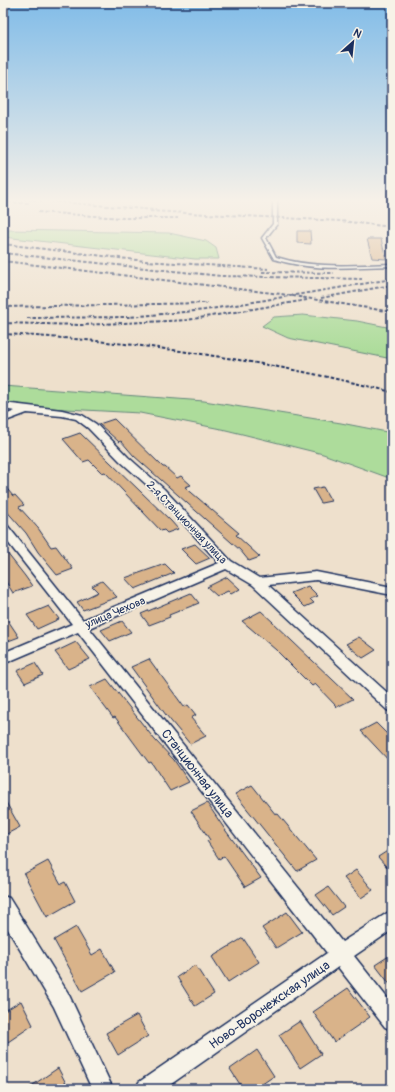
<svg xmlns="http://www.w3.org/2000/svg" width="395" height="1092" viewBox="0 0 395 1092" font-family="Pangolin,sans-serif">
	<rect width="100%" height="100%" fill="#eee0cc"/>
	<filter id="ink" filterUnits="userSpaceOnUse"><feTurbulence type="fractalNoise" baseFrequency=".025" numOctaves="2"/><feDisplacementMap in="SourceGraphic" scale="8" xChannelSelector="R" yChannelSelector="G"/><feConvolveMatrix kernelMatrix="1 2 1 2 8 2 1 2 1" color-interpolation-filters="sRGB"/></filter>
	<g filter="url(#ink)">
		<g fill="#addc9b" stroke="#64867c">
			<path d="M8,230L169,233L206,241L216,248L219,259H195L4,237Z"/>
			<path d="M303,315L357,321L392,328V359L288,338L262,326L274,317Z"/>
			<path d="M3,386L204,401L341,423L392,433V479L323,454L226,430L140,413L29,407L3,402Z"/>
		</g>
		<g fill="#d9b38a" stroke="#1b2f5e">
			<path d="M297,231H310L311,244L297,243Z"/>
			<path d="M367,239H381L386,259L372,258Z"/>
			<path d="M114,419L163,467H165L177,478L181,476L191,485L185,487L239,533L236,535L260,557L249,561L240,550L134,456L121,441L119,442L99,424Z"/>
			<path d="M80,433L171,521L178,529L167,533L164,530L161,531L105,472L102,473L89,460L83,462L63,439Z"/>
			<path d="M3,484L13,496L15,495L24,505L19,507L38,528L51,547L56,546L73,569L57,575L38,552L26,533L3,507Z"/>
			<path d="M323,487L331,501L321,503L313,489Z"/>
			<path d="M195,544L210,558L196,564L181,549Z"/>
			<path d="M3,548L25,576L32,586L13,593L3,577Z"/>
			<path d="M165,564L174,573L135,589L125,578Z"/>
			<path d="M227,577L240,589L231,594L228,591L217,596L207,587Z"/>
			<path d="M102,581L117,597L83,610L77,602L98,592L92,586Z"/>
			<path d="M308,586L318,596L310,599L314,603L305,607L291,593Z"/>
			<path d="M191,593L199,603L169,615L170,617L149,625L141,614Z"/>
			<path d="M49,606L59,619L37,629L27,615Z"/>
			<path d="M261,611L273,622H272L353,699L337,707L315,684L312,686L276,650L242,621Z"/>
			<path d="M3,613L19,637L3,643Z"/>
			<path d="M122,621L131,632L110,641L101,630Z"/>
			<path d="M359,637L376,650L363,658L346,644Z"/>
			<path d="M76,642L90,659L68,669L55,652Z"/>
			<path d="M149,659L184,707L188,705L196,715L191,718L206,736L190,744L166,715L131,667Z"/>
			<path d="M35,663L43,675L25,683L17,671Z"/>
			<path d="M107,679L155,740L174,760L189,782L170,791L151,762L149,763L115,717L113,718L104,706L90,687Z"/>
			<path d="M376,723L392,739V764L361,731Z"/>
			<path d="M252,785L276,815L278,814L316,860L297,871L235,794Z"/>
			<path d="M3,797L20,827L3,836Z"/>
			<path d="M207,803L226,831L261,878L245,887L224,856L219,859L207,841L210,840L191,811Z"/>
			<path d="M392,848V873L378,857Z"/>
			<path d="M48,861L61,884L65,882L75,901L47,917L24,874Z"/>
			<path d="M356,870L373,890L361,898L344,878Z"/>
			<path d="M328,887L344,907L332,915L316,895Z"/>
			<path d="M287,912L302,932L276,948L262,928Z"/>
			<path d="M76,927L92,955L102,949L115,972L82,991L54,940Z"/>
			<path d="M243,938L259,962L228,982L212,957Z"/>
			<path d="M392,954V987L375,965Z"/>
			<path d="M195,965L214,994L195,1006L177,977Z"/>
			<path d="M348,988L370,1017L334,1042L313,1012Z"/>
			<path d="M21,1001L33,1025L8,1042L3,1032V1012Z"/>
			<path d="M137,1015L148,1036L118,1055L106,1033Z"/>
			<path d="M300,1021L321,1054L300,1068L279,1035Z"/>
			<path d="M257,1050L274,1076L255,1089H243L230,1069Z"/>
			<path d="M58,1068L69,1089H27Z"/>
		</g>
		<g fill="none" stroke-linecap="round" stroke-linejoin="round">
			<g stroke="#1b2f5e" stroke-width="3">
				<path id="lane" d="M273,199H277V224L266,238L276,257C314,269 353,265 392,264V266C350,267 315,272 274,259L262,238L273,224Z"/>
			</g>
			<g stroke="#1b2f5e" stroke-width="3">
				<g id="street">
					<path d="M3,403L62,410L82,415L96,424L128,457L164,489L231,561L259,578L316,572L392,587V595L316,580L268,585L392,697V712L387,710L253,585L226,569L89,628L342,942L392,910V930L354,956L392,1004V1030L385,1027L338,967L164,1089H136L139,1082L327,953L78,632L3,664V653L72,624L3,536V524L7,525L83,620L219,563L156,493L120,461L88,428L76,419L62,416L27,413L3,422V416L15,411L3,409Z"/>
					<path d="M3,896L9,898L68,993L113,1089H92L54,1007L3,921Z"/>
				</g>
			</g>
			<use href="#lane" fill="#f7f3e8" fill-rule="evenodd"/>
			<use href="#street" fill="#f7f3e8" fill-rule="evenodd"/>
			<g stroke="#1b2f5e" stroke-width="2" stroke-dasharray="3.5 2" stroke-linecap="butt">
				<path d="M23,199L156,210"/>
				<path d="M3,202L29,203"/>
				<path d="M150,211L341,221L392,227"/>
				<path d="M38,212L123,218H178"/>
				<path d="M3,244L145,261L268,269"/>
				<path d="M3,253L221,276L362,279"/>
				<path d="M3,261L281,294L392,312"/>
				<path d="M262,272L334,273"/>
				<path d="M321,298L392,285"/>
				<path d="M3,307L207,303"/>
				<path d="M27,318L129,317L205,310L392,279"/>
				<path d="M3,323L82,325L187,320L307,300"/>
				<path d="M3,334C135,341 264,360 392,392"/>
			</g>
		</g>
	</g>
	<linearGradient id="sky" x2="0" y2="1"><stop stop-color="#81bce8"/><stop offset="0.57" stop-color="#f7f1e8"/><stop offset="1" stop-color="#f7f1e8" stop-opacity="0"/></linearGradient>
	<rect width="395" height="352" fill="url(#sky)"/>
	<g text-anchor="middle" stroke-width="3" stroke-linejoin="round" paint-order="stroke">
		<g font-size="11" fill="#1b2f5e" stroke="#f7f3e8">
			<text transform="translate(187 522) rotate(46)" y="4">2-я Станционная улица</text>
			<text transform="translate(115 612) rotate(-23)" y="4">улица Чехова</text>
		</g>
		<g font-size="13" fill="#1b2f5e" stroke="#f7f3e8">
			<text transform="translate(198 773) rotate(52)" y="5">Станционная улица</text>
			<text transform="translate(269 1004) rotate(-35)" y="5">Ново-Воронежская улица</text>
		</g>
	</g>
	<rect width="395" height="1092" fill="none" stroke="#f7f3e8" stroke-width="16"/>
	<rect x="8" y="8" width="379" height="1076" fill="none" stroke="#1b2f5e" stroke-width="1.5" filter="url(#ink)"/>
	<g transform="translate(353 42) rotate(27)" stroke="#f7f3e8" stroke-width="3" paint-order="stroke">
	<path d="M0-3L7 15L0 10L-7 15Z" fill="#1b2f5e"/>
	<text y="-6" font-size="11" font-weight="bold" text-anchor="middle" fill="#1b2f5e">N</text>
	</g>
</svg>
